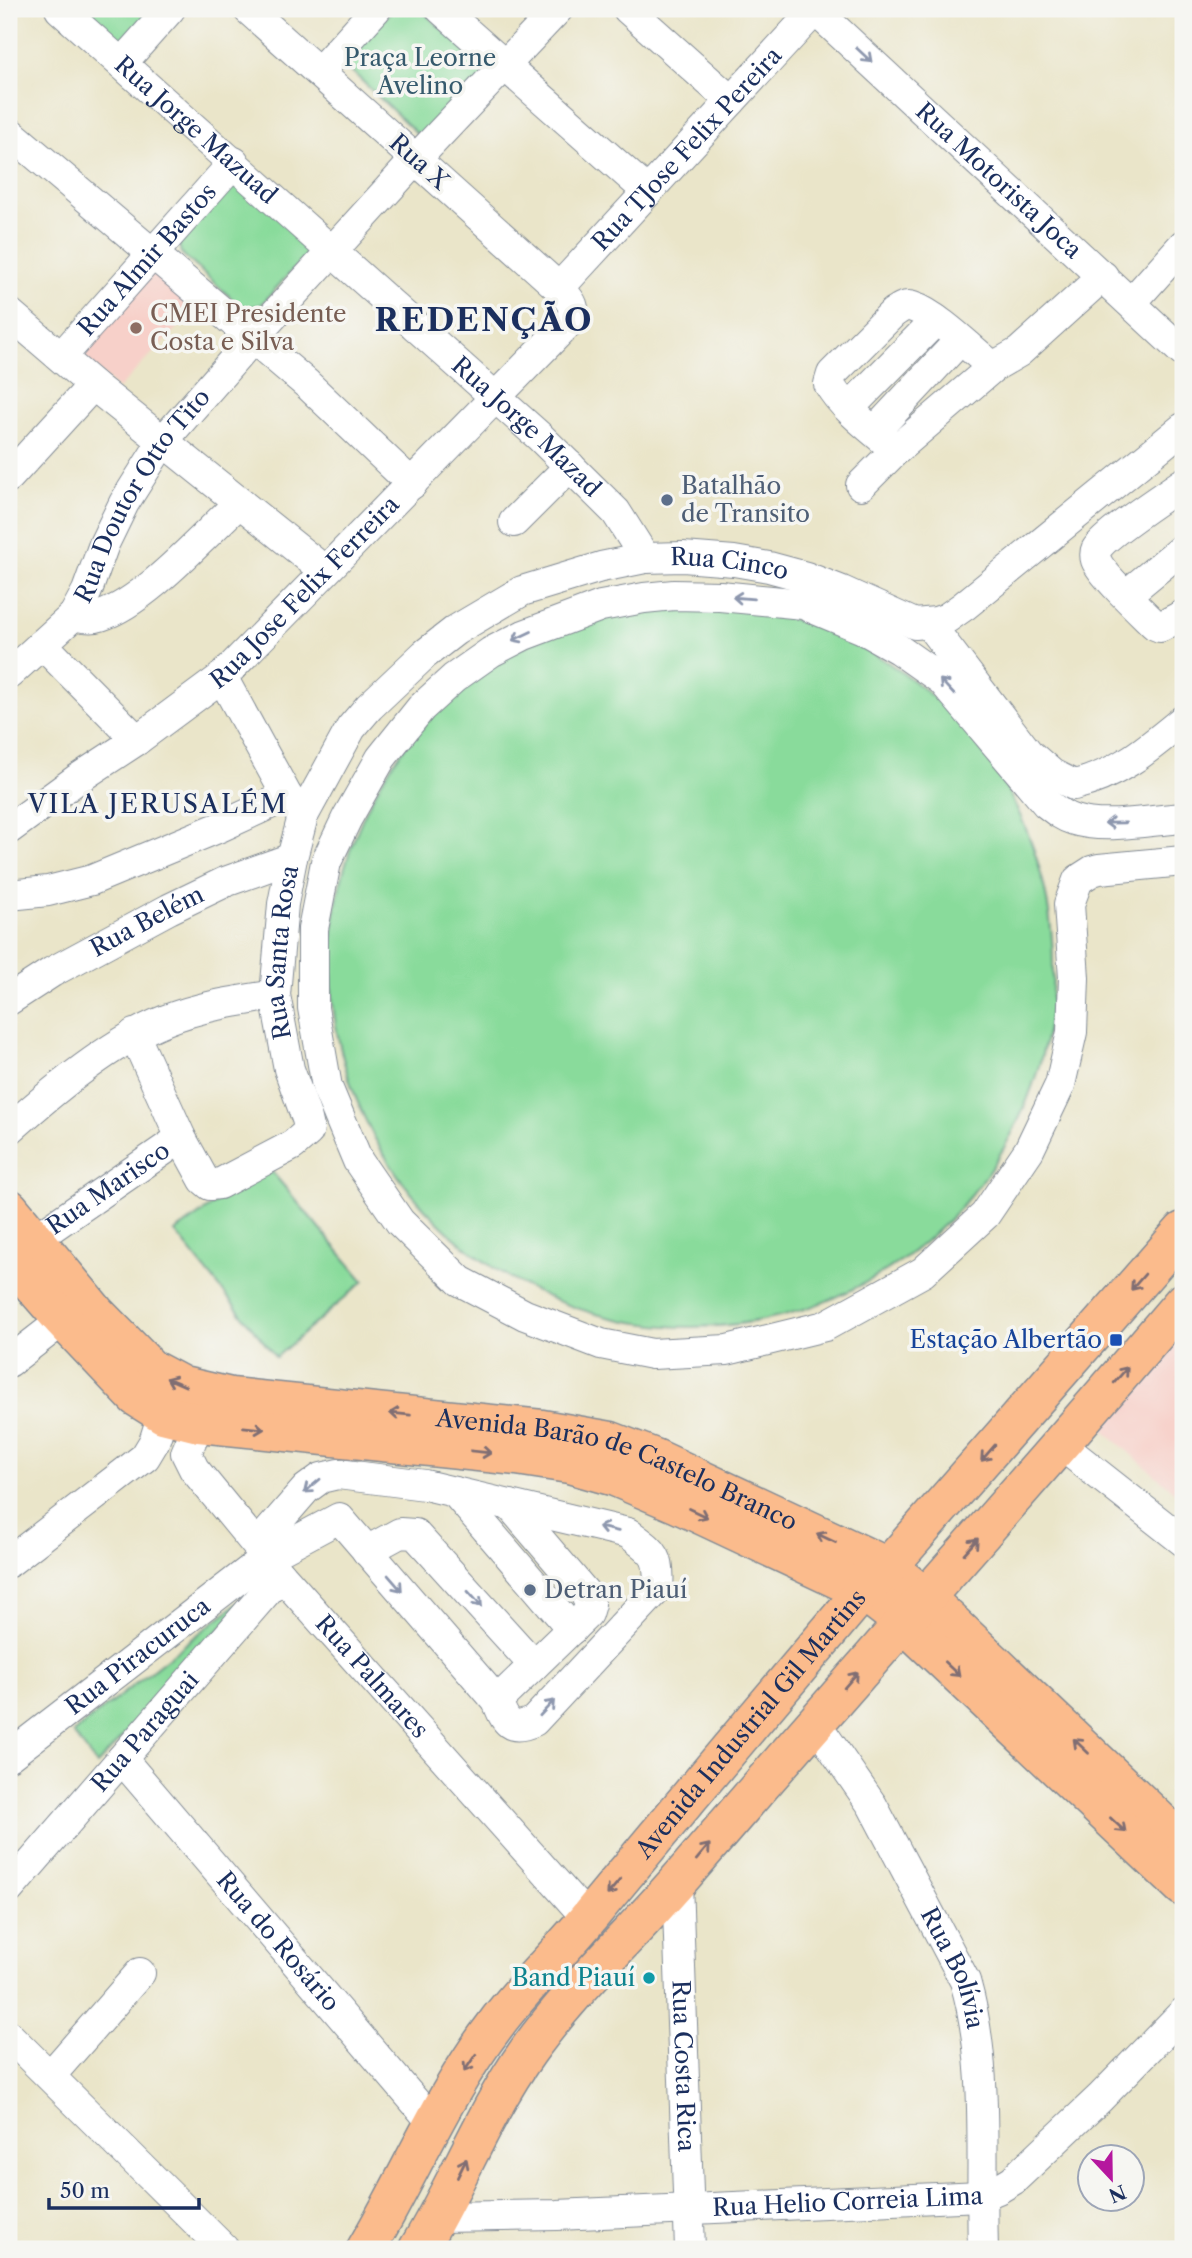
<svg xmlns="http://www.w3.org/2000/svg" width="1192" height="2258" viewBox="0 0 1192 2258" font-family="'Libre Caslon Text',serif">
	<rect width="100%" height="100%" fill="#f6f6f2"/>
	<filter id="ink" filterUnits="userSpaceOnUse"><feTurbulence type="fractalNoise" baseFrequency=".0143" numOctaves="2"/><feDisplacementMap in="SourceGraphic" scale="14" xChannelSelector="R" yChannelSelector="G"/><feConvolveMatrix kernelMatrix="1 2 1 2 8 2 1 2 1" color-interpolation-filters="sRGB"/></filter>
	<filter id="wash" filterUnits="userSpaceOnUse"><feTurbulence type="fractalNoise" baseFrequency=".00686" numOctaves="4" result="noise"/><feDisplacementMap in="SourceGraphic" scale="28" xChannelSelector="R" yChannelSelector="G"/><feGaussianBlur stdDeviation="1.57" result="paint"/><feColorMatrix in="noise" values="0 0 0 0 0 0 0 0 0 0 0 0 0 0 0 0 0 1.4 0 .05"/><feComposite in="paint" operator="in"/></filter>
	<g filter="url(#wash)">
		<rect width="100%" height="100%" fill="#eae5c9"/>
		<g fill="#f7d0c9">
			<path d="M154,268L196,308L118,389L76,349Z"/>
			<path d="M1183,1325V1499L1096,1424Z"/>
		</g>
		<g fill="#89db9b" stroke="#52857c" stroke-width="2">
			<path d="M70,9H160L117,54Z"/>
			<path d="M393,9H420L492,74L426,142L342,62Z"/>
			<path d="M234,173L315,245L261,305L247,307L238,304L181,253L177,238Z"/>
			<circle cx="692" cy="966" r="361"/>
			<path d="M267,1166L364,1281L276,1357L175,1232Z"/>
			<path d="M258,1587L97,1765L73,1733Z"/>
		</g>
	</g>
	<g filter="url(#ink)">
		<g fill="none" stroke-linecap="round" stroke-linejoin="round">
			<g stroke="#828a94" stroke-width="32">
				<g id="minor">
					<path id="s1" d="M60,9L540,437L616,512L645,558"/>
					<path d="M441,9L648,192"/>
					<path d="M628,9L731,101"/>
					<path id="s2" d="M814,9L1183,352"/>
					<path d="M122,63L170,9"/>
					<path d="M319,72L376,9"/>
					<path d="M9,132L307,384L412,484"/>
					<path id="s3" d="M559,288L815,10"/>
					<path d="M1131,303L1183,245"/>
					<path d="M9,313L93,385L325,571"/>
					<path id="s4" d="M61,357L234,162"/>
					<path d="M849,408L936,320"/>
					<path d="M875,431L960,340"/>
					<path d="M896,450C875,432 842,408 829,384L832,374L893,313C899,309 905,304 913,307C936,314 973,351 993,367"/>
					<path d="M9,477L93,385"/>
					<path d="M1183,483C1166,495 1104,535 1096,550C1095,552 1095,557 1096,560C1101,574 1143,613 1155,625L1160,627L1183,615"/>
					<path d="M861,485L896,450L993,367L1019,352L1103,276"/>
					<path d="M514,522L570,466"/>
					<path d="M1126,595L1183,548"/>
					<path d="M74,615C83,617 91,619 100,616C145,602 203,536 239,503"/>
					<path d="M929,624L1028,753L1052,774L1074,785C1118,775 1149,748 1183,720"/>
					<path d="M42,644L137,740"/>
					<path id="s5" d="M9,674L74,615L87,591L104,544L124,503L163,441L253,338L416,159L558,9"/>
					<path d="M222,677L287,796"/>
					<path d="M1183,818C1151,820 1105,830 1074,820C1063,817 1055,810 1046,803L942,680L898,649L863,629L803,604L720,596L674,595L644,598L601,606L524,635L491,652L454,678L421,708L381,758L347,818L326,862L313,929V1008L327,1087L358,1161L400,1222L460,1281L525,1315L601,1344L652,1354L727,1350L825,1326L923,1272L985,1215L1029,1150L1060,1085L1072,1032L1074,978L1069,904L1078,880L1092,871L1099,869L1183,861"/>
					<path id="s6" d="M9,829L76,780L137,740L222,677L569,322C579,307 569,299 559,288L248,9"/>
					<path d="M9,895L48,891L92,880L220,827L287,796L303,816"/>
					<path id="s7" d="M9,1000L52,972L169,909L225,882L292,858"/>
					<path id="s8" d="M134,1034L181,1138L204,1180L210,1185L219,1184L293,1145L308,1132L309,1128L307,1119L289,1069L275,995L283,904L292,858L303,816L351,728L369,707L425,654L456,630L522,591L601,567L645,558L683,557L734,561L769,567L806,577L842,591L915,624L936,622L947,618L964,606L1183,428"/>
					<path d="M9,1130C51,1092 112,1041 166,1020C201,1006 238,1001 275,995"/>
					<path id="s9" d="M35,1239L181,1138"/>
					<path d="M9,1362L63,1320"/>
					<path id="s10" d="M199,1423L186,1453L194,1469L281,1575L588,1919"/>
					<path d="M1061,1445L1183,1541"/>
					<path d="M455,1492L572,1629"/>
					<path d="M367,1551L400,1533L415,1534L534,1665"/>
					<path d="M9,1562L145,1457L154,1442L163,1414"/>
					<path d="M497,1701L587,1614L590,1604L585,1593L510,1505"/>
					<path id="s11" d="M814,1721L872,1805L965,1981C990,2067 980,2160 983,2249"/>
					<path id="s12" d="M9,1756L268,1556L339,1518L497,1701C506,1723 510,1732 534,1721L658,1588C661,1554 653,1552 628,1533L425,1485L338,1474L321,1478L306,1489L258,1544"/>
					<path id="s13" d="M122,1759L434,2124"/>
					<path id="s14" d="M677,1882L690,2249"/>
					<path id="s15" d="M9,1889L281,1575"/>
					<path d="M9,2036L224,2249"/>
					<path d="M50,2076L140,1973"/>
					<path id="s16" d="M438,2217L557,2215L981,2196L998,2189L1013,2180L1100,2098L1183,2013"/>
				</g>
			</g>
			<g stroke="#828a94" stroke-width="41">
				<g id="major">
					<path id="s17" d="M9,1208L96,1313L151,1369L183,1386L231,1397L542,1429L611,1441L655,1458L888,1567L925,1597L1183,1843"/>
					<path d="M9,1258L63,1320L136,1397L163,1414L199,1423L517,1456L569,1464L615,1477L678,1504L863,1591L903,1622L1183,1887"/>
					<path id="s18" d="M366,2249C410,2175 443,2093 496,2024C524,1986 560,1953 590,1916C680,1807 772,1699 863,1591L888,1567L1183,1231"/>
					<path d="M418,2249C457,2185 484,2112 528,2051C576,1984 638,1929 691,1866C853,1677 1021,1492 1183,1302"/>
				</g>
			</g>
			<use href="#minor" stroke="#fff" stroke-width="30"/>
			<use href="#major" stroke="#fbbb8c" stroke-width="38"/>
		</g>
		<defs><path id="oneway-shaft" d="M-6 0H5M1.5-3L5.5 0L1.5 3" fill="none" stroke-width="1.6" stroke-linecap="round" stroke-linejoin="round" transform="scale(1.75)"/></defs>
		<g stroke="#8d97ae">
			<use href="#oneway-shaft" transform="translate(864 55) rotate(43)"/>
			<use href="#oneway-shaft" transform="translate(743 598) rotate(-175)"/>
			<use href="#oneway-shaft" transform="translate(522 636) rotate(155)"/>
			<use href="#oneway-shaft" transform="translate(947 687) rotate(-133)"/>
			<use href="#oneway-shaft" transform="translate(1115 823) rotate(179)"/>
			<use href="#oneway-shaft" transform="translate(312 1486) rotate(140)"/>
			<use href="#oneway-shaft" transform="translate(608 1529) rotate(-167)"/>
			<use href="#oneway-shaft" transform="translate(395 1583) rotate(49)"/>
			<use href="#oneway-shaft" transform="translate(475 1599) rotate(48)"/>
			<use href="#oneway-shaft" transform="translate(547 1708) rotate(-47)"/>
		</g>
		<g stroke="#806e73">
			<use href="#oneway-shaft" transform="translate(1138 1282) rotate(131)"/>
			<use href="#oneway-shaft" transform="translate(1121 1375) rotate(-49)"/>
			<use href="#oneway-shaft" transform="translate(176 1382) rotate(-157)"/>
			<use href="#oneway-shaft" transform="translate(400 1414) rotate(-174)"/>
			<use href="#oneway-shaft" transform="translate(254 1428) rotate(6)"/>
			<use href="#oneway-shaft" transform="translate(481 1452) rotate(6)"/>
			<use href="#oneway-shaft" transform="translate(988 1453) rotate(131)"/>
			<use href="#oneway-shaft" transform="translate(698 1513) rotate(25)"/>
			<use href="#oneway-shaft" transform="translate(826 1538) rotate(-155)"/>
			<use href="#oneway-shaft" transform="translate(971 1546) rotate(-48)"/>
			<use href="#oneway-shaft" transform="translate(952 1669) rotate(43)"/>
			<use href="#oneway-shaft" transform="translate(851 1680) rotate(-49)"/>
			<use href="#oneway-shaft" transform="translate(1081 1746) rotate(-136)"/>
			<use href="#oneway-shaft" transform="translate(1118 1825) rotate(43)"/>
			<use href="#oneway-shaft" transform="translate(703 1852) rotate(-50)"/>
			<use href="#oneway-shaft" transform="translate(614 1887) rotate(130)"/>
			<use href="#oneway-shaft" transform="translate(470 2063) rotate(124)"/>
			<use href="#oneway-shaft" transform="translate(462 2168) rotate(-64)"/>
		</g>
	</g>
	<circle fill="#8d6e63" stroke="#f6f6f2" stroke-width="2.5" cx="136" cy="328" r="7"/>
	<g fill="#5c6f8a" stroke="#f6f6f2" stroke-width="2.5">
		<circle cx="667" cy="500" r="7"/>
		<circle cx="530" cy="1590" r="7"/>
	</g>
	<rect fill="#1a4fb4" stroke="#f6f6f2" stroke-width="2.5" x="1109" y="1333" width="14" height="14" rx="3.5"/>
	<circle fill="#0f9aa8" stroke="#f6f6f2" stroke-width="2.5" cx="649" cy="1978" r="7"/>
	<g text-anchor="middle" stroke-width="7" stroke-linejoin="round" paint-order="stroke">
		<g font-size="24" fill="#365a6d" stroke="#f6f6f2">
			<text x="420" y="66">Praça Leorne<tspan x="420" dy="28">Avelino</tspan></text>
		</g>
		<g font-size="24" fill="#1b2f5e" stroke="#f6f6f2">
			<text dy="8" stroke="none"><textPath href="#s1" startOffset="182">Rua Jorge Mazuad</textPath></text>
			<text dy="8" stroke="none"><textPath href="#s3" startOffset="189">Rua TJose Felix Pereira</textPath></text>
			<text transform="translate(419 162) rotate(42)" y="8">Rua X</text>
			<text dy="8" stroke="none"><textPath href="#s2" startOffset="252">Rua Motorista Joca</textPath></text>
			<text dy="8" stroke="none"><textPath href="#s4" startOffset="130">Rua Almir Bastos</textPath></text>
			<text dy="8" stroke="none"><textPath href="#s1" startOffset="626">Rua Jorge Mazad</textPath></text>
			<text dy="8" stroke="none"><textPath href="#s5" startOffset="226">Rua Doutor Otto Tito</textPath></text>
			<text dy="8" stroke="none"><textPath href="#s8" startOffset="1139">Rua Cinco</textPath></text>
			<text dy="8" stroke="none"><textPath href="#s6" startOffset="380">Rua Jose Felix Ferreira</textPath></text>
			<text dy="8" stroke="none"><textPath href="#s7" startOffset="159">Rua Belém</textPath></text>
			<text dy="8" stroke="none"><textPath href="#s8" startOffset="467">Rua Santa Rosa</textPath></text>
			<text dy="8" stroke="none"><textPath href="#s9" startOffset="89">Rua Marisco</textPath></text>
			<text dy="8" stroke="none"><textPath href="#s17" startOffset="696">Avenida Barão de Castelo Branco</textPath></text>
			<text dy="8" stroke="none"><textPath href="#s12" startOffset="163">Rua Piracuruca</textPath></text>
			<text dy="8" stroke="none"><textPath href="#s10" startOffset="324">Rua Palmares</textPath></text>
			<text dy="8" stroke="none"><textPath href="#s18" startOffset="654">Avenida Industrial Gil Martins</textPath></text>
			<text dy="8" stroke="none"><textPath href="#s15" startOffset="208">Rua Paraguai</textPath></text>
			<text dy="8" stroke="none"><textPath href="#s13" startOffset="240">Rua do Rosário</textPath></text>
			<text dy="8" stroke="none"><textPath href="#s11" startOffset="285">Rua Bolívia</textPath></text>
			<text dy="8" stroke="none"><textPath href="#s14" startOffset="184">Rua Costa Rica</textPath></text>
			<text dy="8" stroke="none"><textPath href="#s16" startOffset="410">Rua Helio Correia Lima</textPath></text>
		</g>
		<g font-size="24" fill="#785e54" stroke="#f6f6f2" text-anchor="start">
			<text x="150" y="322">CMEI Presidente<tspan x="150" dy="28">Costa e Silva</tspan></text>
		</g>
		<g font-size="24" fill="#4e5e75" stroke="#f6f6f2" text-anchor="start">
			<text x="681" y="494">Batalhão<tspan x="681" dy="28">de Transito</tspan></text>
			<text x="544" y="1598">Detran Piauí</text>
		</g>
		<g font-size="24" fill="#164399" stroke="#f6f6f2" text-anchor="end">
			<text x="1102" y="1348">Estação Albertão</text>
		</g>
		<g font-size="24" fill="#0d838f" stroke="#f6f6f2" text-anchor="end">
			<text x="635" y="1986">Band Piauí</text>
		</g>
		<g font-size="26" letter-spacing="2" fill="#1b2f5e" stroke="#f6f6f2">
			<text x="158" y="813">VILA JERUSALÉM</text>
		</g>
		<g font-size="32" font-weight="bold" letter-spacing="2" fill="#1b2f5e" stroke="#f6f6f2">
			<text x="484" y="331">REDENÇÃO</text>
		</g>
	</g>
	<rect width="1192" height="2258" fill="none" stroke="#f6f6f2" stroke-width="35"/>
	<g transform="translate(1111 2178) rotate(158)"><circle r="33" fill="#f6f6f2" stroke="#9ea6b7" stroke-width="2"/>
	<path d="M0-5L12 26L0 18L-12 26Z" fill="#b5179e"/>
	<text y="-10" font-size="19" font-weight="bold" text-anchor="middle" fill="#1b2f5e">N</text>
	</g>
	<path d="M49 2198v10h150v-10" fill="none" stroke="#1b2f5e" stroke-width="3.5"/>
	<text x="60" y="2198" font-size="21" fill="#1b2f5e" stroke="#f6f6f2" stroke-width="5" paint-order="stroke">50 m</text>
</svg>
